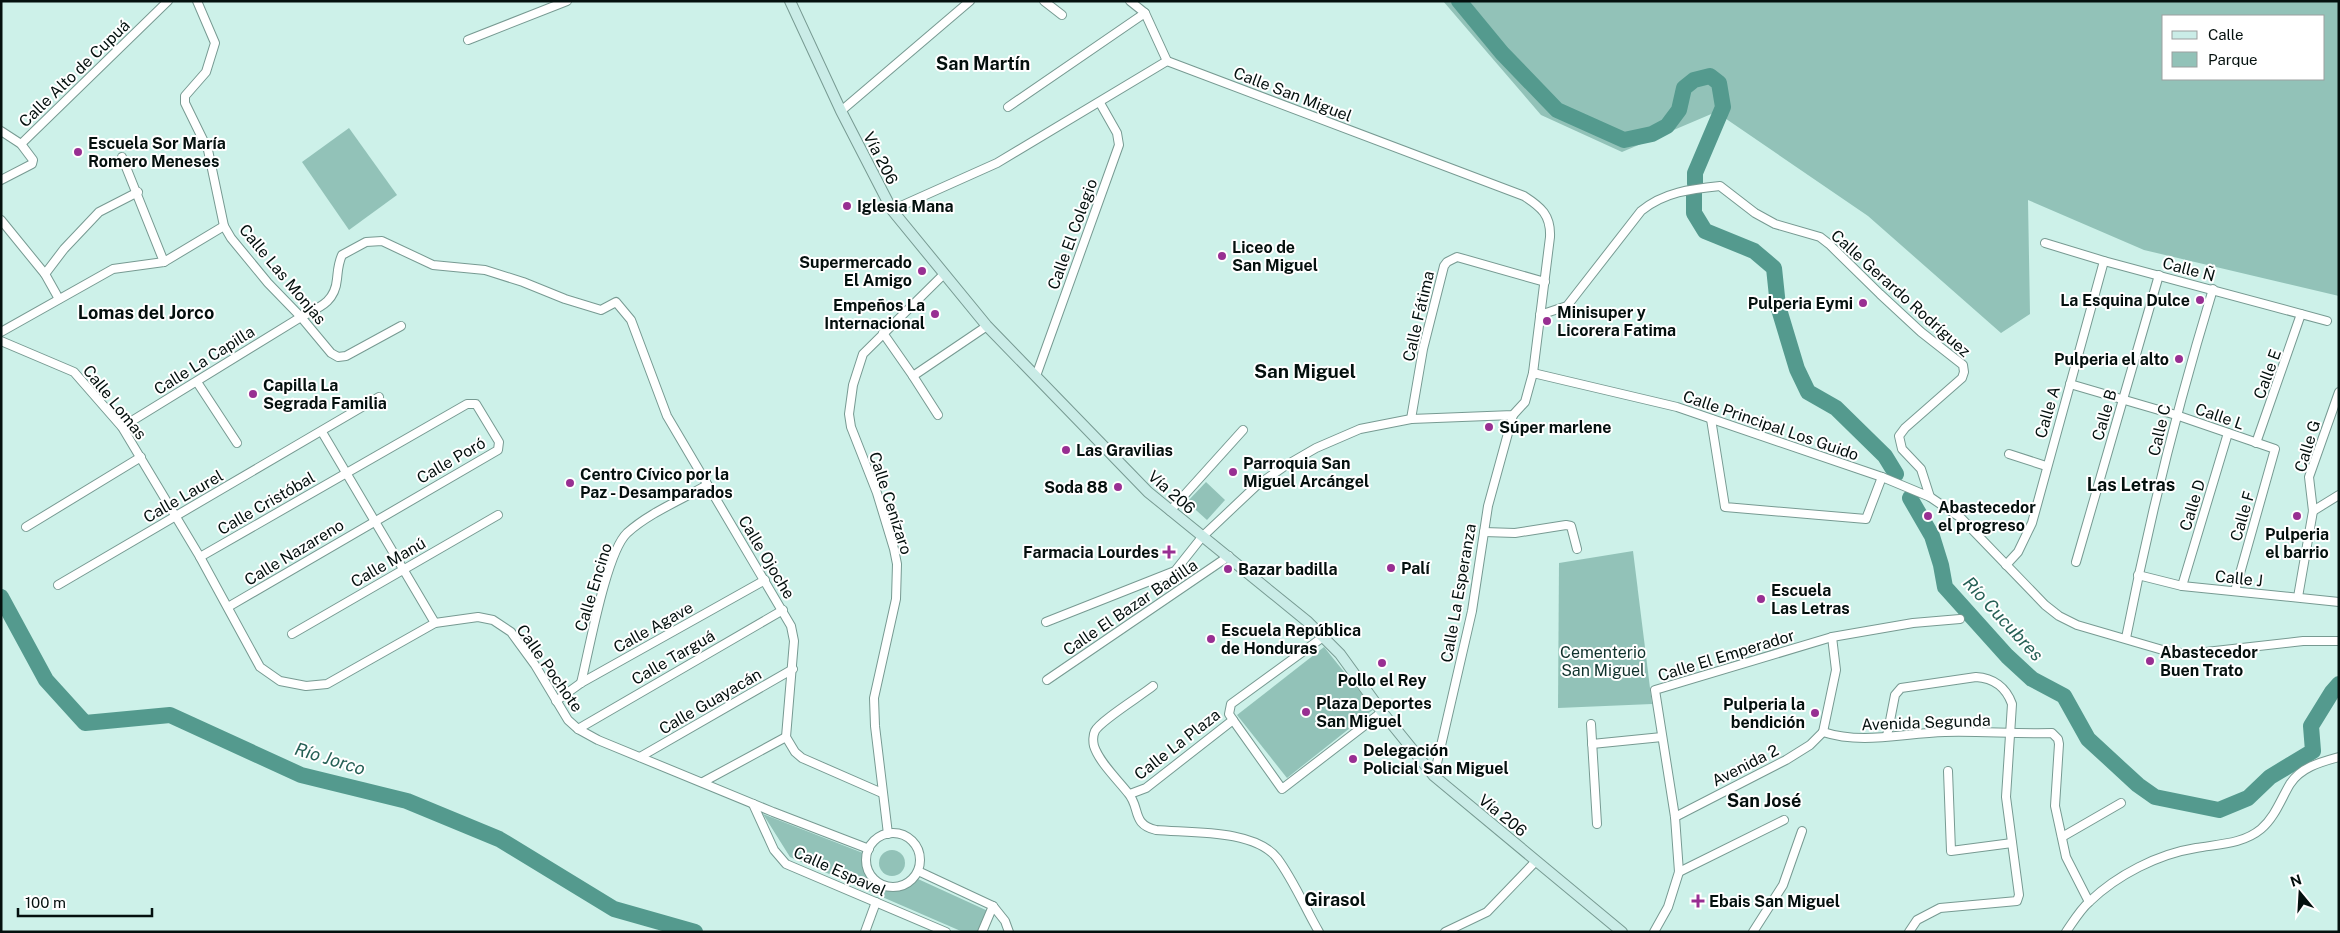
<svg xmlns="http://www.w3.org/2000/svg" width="2340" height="933" viewBox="0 0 2340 933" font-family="'Public Sans',sans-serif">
	<rect width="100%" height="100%" fill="#cdf1e9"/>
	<g fill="#92c2b8" fill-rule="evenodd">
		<path d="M1443,1H2339V296L2144,250L2028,200L2030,314L2001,333L1868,216L1716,112L1622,152L1541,115ZM2164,16H2324V79H2164Z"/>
		<path d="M349,128L397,195L349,230L302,162Z"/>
		<path d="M1206,482L1225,500L1207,520L1187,502Z"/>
		<path d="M1633,551L1652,704L1558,708L1559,563Z"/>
		<path d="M1324,647L1374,709L1287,778L1237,715Z"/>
		<path d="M763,814L863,853C862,888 891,904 918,879L988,911L979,932H963L790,857Z"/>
		<circle cx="892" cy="863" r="13"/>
	</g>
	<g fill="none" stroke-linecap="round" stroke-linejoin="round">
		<g stroke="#549a8e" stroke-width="16">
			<path d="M1459,1L1502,53L1557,110L1624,140L1652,134L1667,126L1679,110L1684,88L1694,80L1710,76L1719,83L1723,107L1695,173V184"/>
			<path d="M1694,192V213L1705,231L1754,251L1774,268L1778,306L1797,369L1808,392L1836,408L1885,456L1896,474"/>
			<path d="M1910,498L1932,536L1941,565L1945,587L2007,656L2032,679L2064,696L2088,739L2138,785L2155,797L2219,810L2248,798L2270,777L2313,751L2311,726L2332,692L2339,684"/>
			<path d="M1,597L46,680L85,723L170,715L301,775L407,801L499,839L614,909L695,932"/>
		</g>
		<g stroke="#779a92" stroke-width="10">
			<g id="minor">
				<path d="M197,1L215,43L206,72L185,96V103L208,150L224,226L231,238L268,283L301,317L331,353L338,357L346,356L401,326"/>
				<path d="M1044,1L1062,15"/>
				<path d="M1130,1L1145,13L1167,61"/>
				<path d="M468,40L567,1"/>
				<path d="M1008,107L1145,13"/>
				<path d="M841,111L970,1"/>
				<path d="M1,131L21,144L33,160L32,164L1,180"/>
				<path d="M21,144L168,1"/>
				<path d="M122,157L164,262"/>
				<path d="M892,210L997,163L1167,61L1524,196C1541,207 1551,215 1550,237L1533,373L1525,402L1513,415L1411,419L1360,429L1316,448L1285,466L1256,486L1202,537L1175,571L1046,622"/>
				<path d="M1,220L45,274L59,299"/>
				<path d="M2045,243L2104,261L2327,321"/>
				<path d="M45,274L64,249L99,212L138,192"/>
				<path d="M1540,315L1567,306L1641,211C1664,192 1691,189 1720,186L1755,213L1775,224L1820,237L1829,244L1880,294L1921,332L1963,365L1964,372L1962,378L1905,428L1899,436L1902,449L1921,469L1930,497"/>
				<path d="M1,332L113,269L164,262L224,226"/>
				<path d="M883,333L913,376L987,326"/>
				<path d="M1,341L74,372L122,427L200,557L260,667L280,681L306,686L327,684L435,623L478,617L493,620L511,632L535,665L568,720L578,729L598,740L773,812L869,849"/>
				<path d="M1533,373L1677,407L1882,477L1930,497L1961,518L2045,605L2059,616L2077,625L2166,651L2188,654L2303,641H2339"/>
				<path d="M913,376L938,415"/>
				<path d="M1036,376L1119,145L1117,133L1100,103"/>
				<path d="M197,382L237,443"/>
				<path d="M2070,384L2176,415L2275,449L2235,591"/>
				<path d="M1411,419L1423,349L1444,266L1447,262L1457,257L1545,282"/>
				<path d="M1711,419L1725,507L1866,519L1882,477"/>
				<path d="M122,427L301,317C320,307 335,302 337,279C338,270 338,264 342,255L366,242L382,241L433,265L485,270L523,282L565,299L601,310L616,302L631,320L667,416L791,626L794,641L786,737L795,752L802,758L882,793"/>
				<path d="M322,432L435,623"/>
				<path d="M2256,443L2301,314"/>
				<path d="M2009,454L2046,466"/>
				<path d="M1170,511L1243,430"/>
				<path d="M2313,511L2339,495"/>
				<path d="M26,527L141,457"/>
				<path d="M1484,532L1515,533L1566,525L1571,526L1577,549"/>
				<path d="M200,557L467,404H476L499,442L498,450L228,607"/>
				<path d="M2076,562L2159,275"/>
				<path d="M2006,565L2018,552L2032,523L2104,261"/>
				<path d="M2138,575L2182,586L2339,602"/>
				<path d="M58,585L379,397"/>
				<path d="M2182,586L2228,433"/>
				<path d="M2298,597L2313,511L2309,477L2339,392"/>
				<path d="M292,634L498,515"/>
				<path d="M2126,638C2149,520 2178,404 2213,289"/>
				<path d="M1047,680L1229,556"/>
				<path d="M581,683C589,651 606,553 627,533C649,513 681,500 707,485"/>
				<path d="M1153,686C1142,695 1100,721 1095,731C1093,735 1093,742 1094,746C1099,762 1118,780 1128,793C1141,808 1131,824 1156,830C1190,833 1254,829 1277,858C1294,881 1305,908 1319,932"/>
				<path d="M556,701L581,683L765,580"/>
				<path d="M1233,720L1282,789L1382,712"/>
				<path d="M1591,724L1597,824"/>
				<path d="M578,729L783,610"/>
				<path d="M1823,732C1863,745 1903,733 1945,732C1980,731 2016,734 2052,733L2058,739L2059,744L2055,806L2066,857L2089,902"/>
				<path d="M1823,732L1836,670L1832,637"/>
				<path d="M1887,736L1895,695L1901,688L1976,677C1993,678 2006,687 2012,704L2006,797L2019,895L2017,901L1940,908L1917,920L1909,932"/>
				<path d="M1592,744L1662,737"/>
				<path d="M640,757L793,669"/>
				<path d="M1948,771L1951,851L2012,843"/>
				<path d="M1434,776L1472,611L1488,506L1513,415"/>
				<path d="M703,782L786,737"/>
				<path d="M1130,794L1146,788L1233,720L1229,714L1231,704L1323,637"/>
				<path d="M753,804L774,850L786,864L946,932"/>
				<path d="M1675,817L1786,760L1810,745L1823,732"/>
				<circle cx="893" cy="860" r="27"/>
				<path d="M888,834L875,726L874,698L896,599L897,564L894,549L877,493L851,427L849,414L853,385L863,354L943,275"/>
				<path d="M2062,837L2121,803"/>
				<path d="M918,871L993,906L1005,921L1009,932"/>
				<path d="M1679,872L1784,820"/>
				<path d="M865,932L876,902"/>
				<path d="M982,932L993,906"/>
				<path d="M1445,932L1487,912L1536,861"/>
				<path d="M1654,932L1668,907L1679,872L1675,817L1655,690L1832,637L1913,623L1960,619"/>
				<path d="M1753,932L1783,885L1802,831"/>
				<path d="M2066,932C2073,922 2080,910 2089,902C2117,875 2158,854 2196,848C2219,844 2243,844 2261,829C2275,817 2281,799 2290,784C2301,767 2321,762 2339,757"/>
			</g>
		</g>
		<g stroke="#779a92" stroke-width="12">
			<path id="secondary" d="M790,1L841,111L892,210L987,326L1148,492L1308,622L1340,654L1382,712L1434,776L1622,932"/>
		</g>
		<use href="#minor" stroke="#fff" stroke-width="8"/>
		<use href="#secondary" stroke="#caece7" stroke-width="10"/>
	</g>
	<g fill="#982f92" stroke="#fff" stroke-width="2">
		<circle cx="78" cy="152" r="5"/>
		<circle cx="847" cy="206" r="5"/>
		<circle cx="1222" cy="256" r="5"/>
		<circle cx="922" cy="271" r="5"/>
		<circle cx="2200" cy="300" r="5"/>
		<circle cx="1863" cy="303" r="5"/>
		<circle cx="935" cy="314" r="5"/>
		<circle cx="1547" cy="321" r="5"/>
		<circle cx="2179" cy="359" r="5"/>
		<circle cx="253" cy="394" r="5"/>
		<circle cx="1489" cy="427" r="5"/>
		<circle cx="1066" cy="450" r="5"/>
		<circle cx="1233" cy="472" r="5"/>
		<circle cx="570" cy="483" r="5"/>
		<circle cx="1118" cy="487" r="5"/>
		<circle cx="1928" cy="516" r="5"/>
		<circle cx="2297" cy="516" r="5"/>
		<path d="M1166.5 544.5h5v5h5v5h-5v5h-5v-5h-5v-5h5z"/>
		<circle cx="1391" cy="568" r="5"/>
		<circle cx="1228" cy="569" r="5"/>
		<circle cx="1761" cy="599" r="5"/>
		<circle cx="1211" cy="639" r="5"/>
		<circle cx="2150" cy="661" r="5"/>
		<circle cx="1382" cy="663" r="5"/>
		<circle cx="1306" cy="712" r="5"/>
		<circle cx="1815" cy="713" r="5"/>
		<circle cx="1353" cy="759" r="5"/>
		<path d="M1695.5 893.5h5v5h5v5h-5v5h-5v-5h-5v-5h5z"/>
	</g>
	<g text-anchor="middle" stroke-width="4" stroke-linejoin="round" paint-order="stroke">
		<g font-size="16" fill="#04100e" stroke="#fff">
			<text transform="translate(74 73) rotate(-44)" y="6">Calle Alto de Cupuá</text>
			<text transform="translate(1293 94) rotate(21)" y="6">Calle San Miguel</text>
			<text transform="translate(881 158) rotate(63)" y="6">Vía 206</text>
			<text transform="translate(1072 234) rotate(-70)" y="6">Calle El Colegio</text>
			<text transform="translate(2189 269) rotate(15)" y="6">Calle Ñ</text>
			<text transform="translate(283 274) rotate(50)" y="6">Calle Las Monjas</text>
			<text transform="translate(1901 293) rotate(42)" y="6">Calle Gerardo Rodríguez</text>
			<text transform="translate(1418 316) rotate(-77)" y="6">Calle Fátima</text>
			<text transform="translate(204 360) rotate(-32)" y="6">Calle La Capilla</text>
			<text transform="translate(2267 374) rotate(-70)" y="6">Calle E</text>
			<text transform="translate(115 402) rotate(51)" y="6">Calle Lomas</text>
			<text transform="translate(2047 412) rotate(-74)" y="6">Calle A</text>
			<text transform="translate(2104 415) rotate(-74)" y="6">Calle B</text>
			<text transform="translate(2220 416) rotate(19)" y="6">Calle L</text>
			<text transform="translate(1771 425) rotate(19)" y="6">Calle Principal Los Guido</text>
			<text transform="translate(2159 430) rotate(-77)" y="6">Calle C</text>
			<text transform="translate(2307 446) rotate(-73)" y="6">Calle G</text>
			<text transform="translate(451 460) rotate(-30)" y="6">Calle Poró</text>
			<text transform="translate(1172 492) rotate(41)" y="6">Vía 206</text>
			<text transform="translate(183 496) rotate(-30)" y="6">Calle Laurel</text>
			<text transform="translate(266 503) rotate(-30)" y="6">Calle Cristóbal</text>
			<text transform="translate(891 503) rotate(72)" y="6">Calle Cenízaro</text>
			<text transform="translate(2192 505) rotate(-73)" y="6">Calle D</text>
			<text transform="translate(2242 516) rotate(-74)" y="6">Calle F</text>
			<text transform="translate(294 552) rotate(-31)" y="6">Calle Nazareno</text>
			<text transform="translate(767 557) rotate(59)" y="6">Calle Ojoche</text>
			<text transform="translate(388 562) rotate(-30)" y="6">Calle Manú</text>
			<text transform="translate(2239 578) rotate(6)" y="6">Calle J</text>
			<text transform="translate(593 587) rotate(-73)" y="6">Calle Encino</text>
			<text transform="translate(1458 593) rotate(-80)" y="6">Calle La Esperanza</text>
			<text transform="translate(1130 607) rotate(-34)" y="6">Calle El Bazar Badilla</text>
			<text transform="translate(653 627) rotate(-29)" y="6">Calle Agave</text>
			<text transform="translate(1726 655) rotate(-17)" y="6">Calle El Emperador</text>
			<text transform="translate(673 657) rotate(-30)" y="6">Calle Targuá</text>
			<text transform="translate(550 668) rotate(55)" y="6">Calle Pochote</text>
			<text transform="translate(710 701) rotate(-30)" y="6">Calle Guayacán</text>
			<text transform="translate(1926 722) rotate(-2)" y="6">Avenida Segunda</text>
			<text transform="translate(1177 744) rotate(-38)" y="6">Calle La Plaza</text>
			<text transform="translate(1745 765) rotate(-27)" y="6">Avenida 2</text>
			<text transform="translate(1503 815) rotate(39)" y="6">Vía 206</text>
			<text transform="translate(840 871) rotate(24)" y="6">Calle Espavel</text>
		</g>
		<g font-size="16" font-weight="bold" fill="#04100e" stroke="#fff" text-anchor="start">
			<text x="88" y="149">Escuela Sor María<tspan x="88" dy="18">Romero Meneses</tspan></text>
			<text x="857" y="212">Iglesia Mana</text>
			<text x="1232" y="253">Liceo de<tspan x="1232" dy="18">San Miguel</tspan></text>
			<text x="912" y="268" text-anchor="end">Supermercado<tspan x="912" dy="18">El Amigo</tspan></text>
			<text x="2190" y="306" text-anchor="end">La Esquina Dulce</text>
			<text x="1853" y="309" text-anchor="end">Pulperia Eymi</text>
			<text x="925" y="311" text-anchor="end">Empeños La<tspan x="925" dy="18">Internacional</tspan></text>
			<text x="1557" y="318">Minisuper y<tspan x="1557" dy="18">Licorera Fatima</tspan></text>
			<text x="2169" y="365" text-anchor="end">Pulperia el alto</text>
			<text x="263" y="391">Capilla La<tspan x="263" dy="18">Segrada Familia</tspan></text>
			<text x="1499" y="433">Súper marlene</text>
			<text x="1076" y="456">Las Gravilias</text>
			<text x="1243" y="469">Parroquia San<tspan x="1243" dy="18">Miguel Arcángel</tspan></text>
			<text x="580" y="480">Centro Cívico por la<tspan x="580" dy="18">Paz - Desamparados</tspan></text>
			<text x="1108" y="493" text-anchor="end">Soda 88</text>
			<text x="1938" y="513">Abastecedor<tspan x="1938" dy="18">el progreso</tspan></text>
			<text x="2297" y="540" text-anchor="middle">Pulperia<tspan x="2297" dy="18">el barrio</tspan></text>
			<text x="1159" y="558" text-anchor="end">Farmacia Lourdes</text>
			<text x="1401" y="574">Palí</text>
			<text x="1238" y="575">Bazar badilla</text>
			<text x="1771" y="596">Escuela<tspan x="1771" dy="18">Las Letras</tspan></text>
			<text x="1221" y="636">Escuela República<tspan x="1221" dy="18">de Honduras</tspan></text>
			<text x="2160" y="658">Abastecedor<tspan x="2160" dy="18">Buen Trato</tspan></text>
			<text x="1382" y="686" text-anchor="middle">Pollo el Rey</text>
			<text x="1316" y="709">Plaza Deportes<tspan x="1316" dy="18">San Miguel</tspan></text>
			<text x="1805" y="710" text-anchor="end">Pulperia la<tspan x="1805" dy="18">bendición</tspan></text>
			<text x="1363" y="756">Delegación<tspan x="1363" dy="18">Policial San Miguel</tspan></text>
			<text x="1709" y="907">Ebais San Miguel</text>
		</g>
		<g font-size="16" fill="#0f322c" stroke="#fff">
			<text x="1603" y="658">Cementerio<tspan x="1603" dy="18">San Miguel</tspan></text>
		</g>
		<g font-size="18" font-weight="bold" fill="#04100e" stroke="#fff">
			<text x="983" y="70">San Martín</text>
			<text x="146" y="319">Lomas del Jorco</text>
			<text x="2131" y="491">Las Letras</text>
			<text x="1764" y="807">San José</text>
			<text x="1335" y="906">Girasol</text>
		</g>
		<g font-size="18" font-style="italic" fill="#266056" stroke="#fff">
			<text transform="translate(2003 619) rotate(47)" y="6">Río Cucubres</text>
			<text transform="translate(330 759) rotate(17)" y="6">Río Jorco</text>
		</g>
		<g font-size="19" font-weight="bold" fill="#04100e" stroke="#fff">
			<text x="1305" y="378">San Miguel</text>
		</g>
	</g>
	<rect width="2340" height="933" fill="none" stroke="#04100e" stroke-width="5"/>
	<rect x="2162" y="15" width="162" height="65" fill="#ffffff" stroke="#9b9f9f"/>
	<rect x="2172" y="31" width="25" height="8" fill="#caece7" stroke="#9b9f9f"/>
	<text x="2208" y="40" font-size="15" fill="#04100e">Calle</text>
	<rect x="2172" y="52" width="25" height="15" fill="#92c2b8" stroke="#9b9f9f"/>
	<text x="2208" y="65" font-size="15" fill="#04100e">Parque</text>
	<g transform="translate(2300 893) rotate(342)" stroke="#ffffff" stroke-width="4" paint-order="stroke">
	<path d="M0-4L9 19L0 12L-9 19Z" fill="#04100e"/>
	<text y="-8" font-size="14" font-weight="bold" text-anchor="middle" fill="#04100e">N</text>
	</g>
	<path d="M18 908v8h134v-8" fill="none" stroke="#04100e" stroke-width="2.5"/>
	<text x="25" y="908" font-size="15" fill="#04100e" stroke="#ffffff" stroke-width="4" paint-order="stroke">100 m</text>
</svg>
